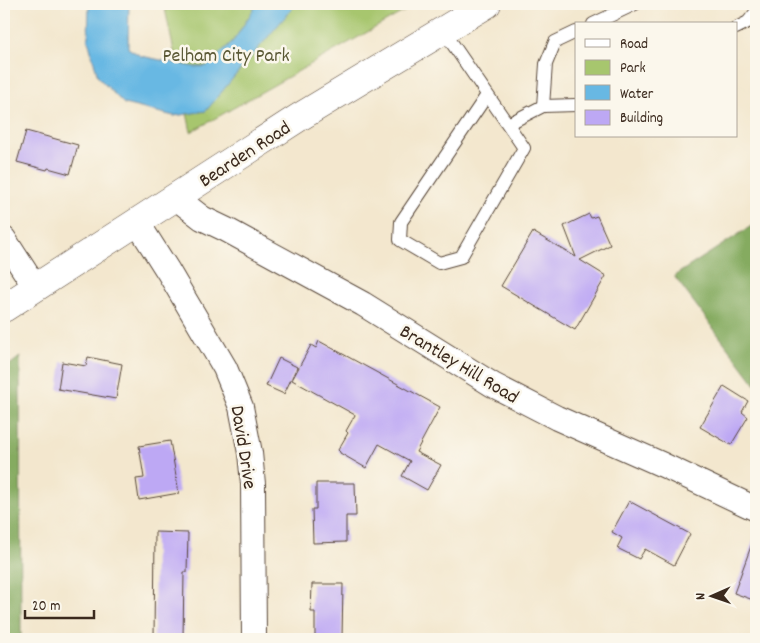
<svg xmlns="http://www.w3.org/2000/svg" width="760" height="643" viewBox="0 0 760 643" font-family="Dekko,sans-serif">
	<rect width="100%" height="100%" fill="#fbf7ec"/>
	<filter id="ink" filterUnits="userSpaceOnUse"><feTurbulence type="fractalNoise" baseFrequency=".02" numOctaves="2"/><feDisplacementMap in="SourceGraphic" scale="10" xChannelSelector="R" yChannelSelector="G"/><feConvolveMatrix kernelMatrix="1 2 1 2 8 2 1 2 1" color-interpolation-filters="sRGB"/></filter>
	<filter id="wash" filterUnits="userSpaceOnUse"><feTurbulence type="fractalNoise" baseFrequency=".0096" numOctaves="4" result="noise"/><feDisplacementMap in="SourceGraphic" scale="20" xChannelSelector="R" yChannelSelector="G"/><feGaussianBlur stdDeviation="1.12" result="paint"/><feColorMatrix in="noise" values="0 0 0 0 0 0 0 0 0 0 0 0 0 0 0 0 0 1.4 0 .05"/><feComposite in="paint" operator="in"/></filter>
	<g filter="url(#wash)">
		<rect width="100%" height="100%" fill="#f3e7ce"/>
		<path fill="#a7c66e" stroke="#717846" d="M164,4H417L191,132Z"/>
		<g fill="#85ab61" stroke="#606a40">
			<path d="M756,223V385L674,276Z"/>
			<path d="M20,357L21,639H4V369Z"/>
		</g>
		<path fill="#68b8e3" stroke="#527180" d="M89,4H129L128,48L141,56L195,67L207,66L234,40L257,4H296L234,77L206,111L174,116L124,104L98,77L88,40Z"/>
		<g id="blocks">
			<g fill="#bda8f4">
				<path d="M26,131L78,145L70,174L48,168L47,170L17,162Z"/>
				<path d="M589,214L591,218L597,216L610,245L580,260L606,276L575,330L501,286L533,232L576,257L564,226Z"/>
				<path d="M319,341L440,407L416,452L441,465L427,490L402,476L410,461L379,444L366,468L340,453V452L338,450L348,433L346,431L355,415L292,380L311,345L316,348Z"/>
				<path d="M88,357L122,364L116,399L58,389L62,362L86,366Z"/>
				<path d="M279,358L297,367L284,394L266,386Z"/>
				<path d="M724,386L748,401L742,412L748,417L731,445L700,427Z"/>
				<path d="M170,441L179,493L139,500L136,479L144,478L139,446Z"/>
				<path d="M316,483H355L356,516H346V542L313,543L312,509H316Z"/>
				<path d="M629,501L690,534L674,565L645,549L639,559L617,548L622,538L612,532Z"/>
				<path d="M155,532L188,533L187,572H184L183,639H154Z"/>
				<path d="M754,538L756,539V601L734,593Z"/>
				<path d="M312,584H343L342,639H315V612H311Z"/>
			</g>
		</g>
	</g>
	<g filter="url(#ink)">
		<use href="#blocks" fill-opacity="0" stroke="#574638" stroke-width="1"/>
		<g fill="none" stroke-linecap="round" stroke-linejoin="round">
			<g stroke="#574638" stroke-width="14">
				<g id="lane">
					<path d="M593,24L635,4"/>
					<path d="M736,28L748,22L756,12"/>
					<path d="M443,30L524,148L461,257L439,263L400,240L401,222L487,95"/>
					<path d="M543,106L546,64L555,42L576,32"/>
					<path d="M508,124L543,106L576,105"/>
				</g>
			</g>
			<g stroke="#574638" stroke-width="26">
				<g id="street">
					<path d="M175,197L202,218L227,230L363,304L493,385L557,418L663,465L756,509"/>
					<path d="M137,222L168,271L225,368L241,407L250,453L253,484L254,639"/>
					<path d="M4,239L35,287"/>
				</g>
			</g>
			<g stroke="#574638" stroke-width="29">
				<path id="secondary" d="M4,308L298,118L487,4"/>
			</g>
			<use href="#lane" stroke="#fff" stroke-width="12"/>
			<use href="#street" stroke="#fff" stroke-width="24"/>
			<use href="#secondary" stroke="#fff" stroke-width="28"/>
		</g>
	</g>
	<g text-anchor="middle" stroke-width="5" stroke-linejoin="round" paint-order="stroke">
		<g font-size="20" fill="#5b5936" stroke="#fbf7ec">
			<text x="226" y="61">Pelham City Park</text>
		</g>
		<g font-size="20" fill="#3b2a1e" stroke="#fbf7ec">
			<text transform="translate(244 153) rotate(-33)" y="7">Bearden Road</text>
			<text transform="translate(460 363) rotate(31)" y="7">Brantley Hill Road</text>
			<text transform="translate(245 447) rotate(81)" y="7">David Drive</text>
		</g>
	</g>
	<rect width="760" height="643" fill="none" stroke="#fbf7ec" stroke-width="20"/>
	<rect x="575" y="22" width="162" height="115" fill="#fbf7ec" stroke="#aea59a"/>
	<rect x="585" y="39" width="25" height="8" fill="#ffffff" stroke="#aea59a"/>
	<text x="620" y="48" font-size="15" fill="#3b2a1e">Road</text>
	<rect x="585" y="60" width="25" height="15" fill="#a7c66e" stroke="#aea59a"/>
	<text x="620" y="72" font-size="15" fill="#3b2a1e">Park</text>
	<rect x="585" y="85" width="25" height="15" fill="#68b8e3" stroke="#aea59a"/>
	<text x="620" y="98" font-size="15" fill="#3b2a1e">Water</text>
	<rect x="585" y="110" width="25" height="15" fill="#bda8f4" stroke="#aea59a"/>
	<text x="620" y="122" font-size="15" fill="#3b2a1e">Building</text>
	<g transform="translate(712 596) rotate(268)" stroke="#fbf7ec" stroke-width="4" paint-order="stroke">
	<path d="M0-4L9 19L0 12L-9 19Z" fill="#3b2a1e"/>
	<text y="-8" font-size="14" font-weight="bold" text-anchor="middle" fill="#3b2a1e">N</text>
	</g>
	<path d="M25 610v8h69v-8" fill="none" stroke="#3b2a1e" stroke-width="2.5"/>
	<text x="32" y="610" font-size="15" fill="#3b2a1e" stroke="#fbf7ec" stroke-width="4" paint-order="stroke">20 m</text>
</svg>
